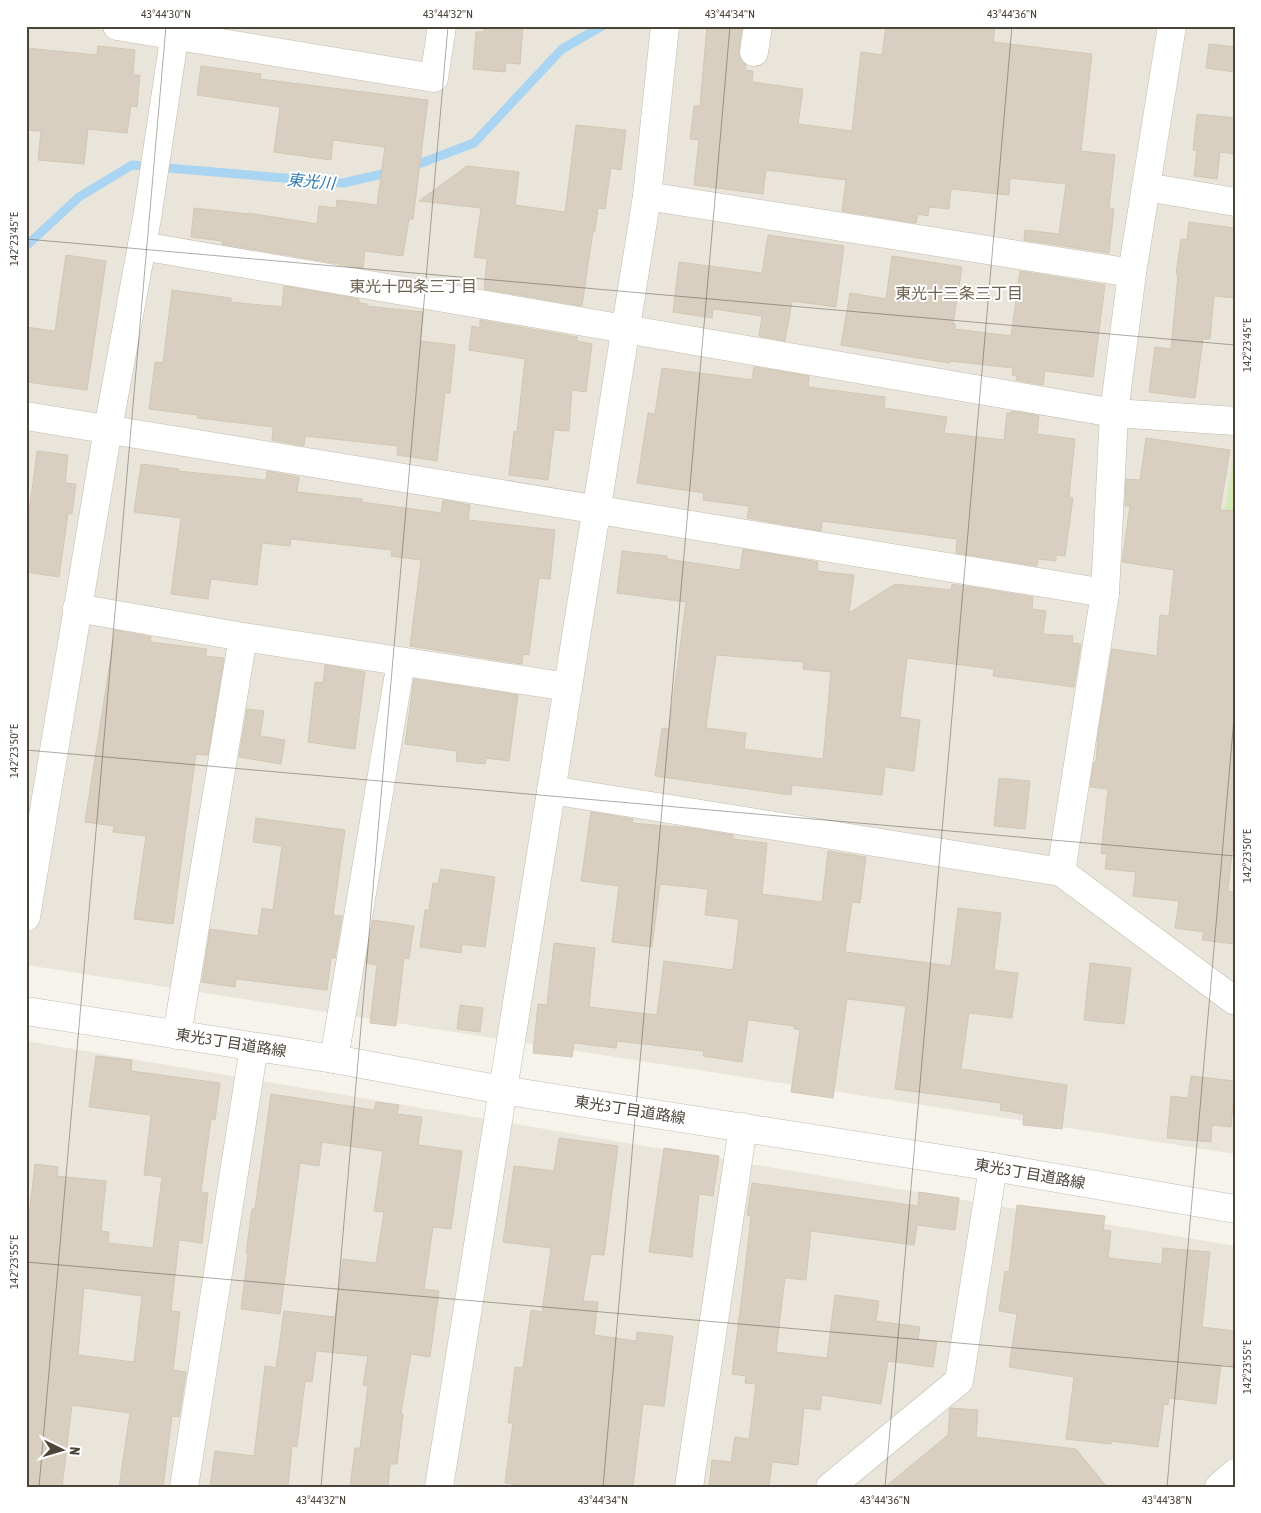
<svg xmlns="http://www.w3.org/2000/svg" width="1261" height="1513" viewBox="0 0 1261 1513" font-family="'Asap Condensed','Noto Sans JP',sans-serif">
	<rect width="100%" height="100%" fill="#f6f3ec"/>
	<g fill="#eae5da">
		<path d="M26,26H1235V1154L26,965Z"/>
		<path d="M26,1041L1235,1246V1487H26Z"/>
	</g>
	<path fill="#d2eab5" d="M1235,450V563L1217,560Z"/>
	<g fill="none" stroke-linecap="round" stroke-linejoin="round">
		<g stroke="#a9d4f2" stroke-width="9">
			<path d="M408,168L474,143L562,49L602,26"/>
			<path d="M26,246L79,197L132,165L343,183L391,172"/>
		</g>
	</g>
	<g fill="#d8cfc1" stroke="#d3c7b4" fill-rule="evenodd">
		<path d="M485,26H523L520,64L506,63L505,72L473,69L476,32H484Z"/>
		<path d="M707,26H742L739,50V57L746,65L745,70L753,71L752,82L803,89L798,124L852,131L861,52L882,55L886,26H995L993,42L1092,54L1081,151L1115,155L1109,208L1114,209L1109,253L1024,240L1025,230L1059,234L1066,184L1010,178L1009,195L951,189L949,209L929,207L928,216L918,214L916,223L842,211L846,180L766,170L763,194L694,185L699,140L690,139L694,106H700Z"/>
		<path d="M1209,44L1235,47V72L1206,68Z"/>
		<path d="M98,46L135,50L133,75H140L137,107L131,106L127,133L88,129L84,164L38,160L41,131L26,130V48L97,55Z"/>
		<path d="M201,66L261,74L260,79L428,100L413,219H409L403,256L365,251L363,268L222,244L223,241L191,237L194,208L249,214V213L317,224L319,206L336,208L337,200L377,205L385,147L333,140L331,160L274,152L280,107L197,95Z"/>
		<path d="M1197,114L1235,118V154L1220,152L1217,179L1194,176L1197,150H1193Z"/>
		<path d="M576,125L626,130L621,170L611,168L605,209L598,208L595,231H593L582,306L484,289L487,259L474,257L481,208L419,201L467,166L519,172L515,205L565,212Z"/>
		<path d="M1189,222L1235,228V298L1214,296L1210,339H1203L1195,398L1149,392L1155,347L1171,349L1178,275L1176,274L1181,239L1187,240Z"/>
		<path d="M768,235L844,246L836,307L792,301L785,341L759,336L762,316L713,309L712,318L673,312L679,262L762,273Z"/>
		<path d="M66,255L106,261L87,390L26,382V327L55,331Z"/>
		<path d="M892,256L962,267L953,324H955V329L1011,336L1020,271L1105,285L1093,377L1045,371L1043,385L1016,380L1017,376L1012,375L1013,368L950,361V363L930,360L841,345L850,293L886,299Z"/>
		<path d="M284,286L359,299V303L367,304V306L423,312L420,341L455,345L450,393H445L437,461L397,455L398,446L305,436L304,446L272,440L273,427L197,418V415L149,409L155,362L163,363L172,290L231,298V302L282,307Z"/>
		<path d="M480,320L577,337V341L592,344L586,392L572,390L569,431L554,430L548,480L509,475L514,431L517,432L525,359L469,350L472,326L480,328Z"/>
		<path d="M754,367L809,376L808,387L885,397L884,408L947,417L944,433L1004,440L1007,413H1011L1012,411L1039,416L1037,434L1075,439L1069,497L1073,498L1065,556L1056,555V561L1038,559L1037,566L956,553L957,539L822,521L821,531L747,518L749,506L703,500L704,493L637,483L648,413L655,414L662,368L752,380Z"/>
		<path d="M1146,438L1230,450L1220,510L1235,511V825L1228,891L1235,892V944L1202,940L1204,932L1175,928L1179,901L1133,896L1136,872L1105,869L1107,854L1101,853L1108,789L1090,787L1094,762H1096L1098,735L1112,649L1157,656L1160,615L1169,616L1174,570L1122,562L1130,506H1125L1126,479L1140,480Z"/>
		<path d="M37,451L68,455L65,483L76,484L72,514L68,513L59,577L26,572V520L28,521Z"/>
		<path d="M141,464L179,469L178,471L266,480L267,471L299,477L297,492L362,499V502L441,513L443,500L470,505L468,520L555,530L550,579L539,578L529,655L523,654L522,664L410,646L421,560L391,556L392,550L291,539L290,546L262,543L257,585L211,579L208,599L171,594L181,518L134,512Z"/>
		<path d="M743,549L818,562L817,571L854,575L849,613L895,584L951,590L952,584L1033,597L1032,609L1046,611L1043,634L1073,636L1072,643L1081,644L1074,687L993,676L994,669L907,658L900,717L920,720L914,771L885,767L882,795L792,785L791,795L655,776L662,728L669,729L686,602L617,593L622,551L667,556V559L740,570ZM716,655L804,662L803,669L831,672L823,759L744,749L746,733L706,728Z"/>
		<path d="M115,630L151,637L150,642L207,649L205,656L224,658L208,755L196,754L173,924L134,919L146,836L113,832L114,826L85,822Z"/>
		<path d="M325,665L365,672L355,749L308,742L315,682L323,683Z"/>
		<path d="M414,679L518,695L509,761L486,758L485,764L456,761L457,751L405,744Z"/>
		<path d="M247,709L264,711L260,736L285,740L281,764L239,757Z"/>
		<path d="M999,778L1030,781L1025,829L994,826Z"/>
		<path d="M591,812L633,819L632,823L690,828L733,835V839L767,843L762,894L822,902L828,851L866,857L860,903L852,902L845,952L951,966L958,908L1001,913L994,970L1018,973L1012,1018L969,1013L961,1069L1067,1085L1062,1129L1023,1125L1024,1114L1000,1110L1001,1103L895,1089L906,1006L847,999L833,1098L791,1092L800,1030L794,1029V1026L748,1020L742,1062L703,1056L704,1051L617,1041L616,1048L574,1043L572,1057L533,1053L538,1004L547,1005L554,943L595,948L589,1007L657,1015L664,961L733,970L739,919L705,915L708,889L660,884L652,947L612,942L619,886L581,881Z"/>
		<path d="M256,818L345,830L333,915L342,916L335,958H331L327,990L236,979L235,987L202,982L210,929L258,936L262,908L273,910L282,846L253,842Z"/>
		<path d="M441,869L495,877L485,947L462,944L461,953L420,947L425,910H429L433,883L438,884Z"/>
		<path d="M373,920L414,926L409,959L404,958L396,1026L370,1023L377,965L366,963Z"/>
		<path d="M1090,963L1131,968L1124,1024L1084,1020Z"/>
		<path d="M460,1005L483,1008L480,1032L457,1029Z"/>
		<path d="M96,1056L132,1060L131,1071L220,1083L215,1120L211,1119L201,1192L208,1193L202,1243L179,1240L171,1311L180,1312L173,1370L186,1372L179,1417L172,1416L163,1487H119L130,1413L72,1405L62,1487H26V1364L30,1330H26V1270L29,1216L35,1164L58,1167L57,1176L106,1181L101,1231L109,1232L108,1243L153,1248L162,1177L144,1175L151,1115L89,1107ZM84,1288L142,1296L134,1362L78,1355Z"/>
		<path d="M1191,1076L1235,1081L1231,1127L1212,1125L1211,1142L1167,1138L1171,1096L1188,1098Z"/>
		<path d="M271,1094L374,1110L376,1102L399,1105L397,1114L422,1117L418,1145L462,1151L451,1229L433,1227L424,1289L439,1291L430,1357L411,1354L401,1413L403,1414L397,1464H390L388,1487H350L355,1448H360L368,1386L363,1385L368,1356L316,1351L312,1382L305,1381L297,1447L292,1446L288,1487H210L215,1451L254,1456L265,1366L276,1368L284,1311L335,1317L343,1259L376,1263L384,1212L374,1211L383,1151L322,1142L319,1166L300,1163L280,1314L241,1309L248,1254L246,1253L252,1209H255Z"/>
		<path d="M559,1138L618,1146L604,1255L591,1254L583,1301L598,1302L594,1335L636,1341L637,1332L673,1336L664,1406L643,1404L633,1487H536L505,1483L513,1423H508L515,1367L523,1368L531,1310L542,1312L551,1248L503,1242L514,1166L554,1171Z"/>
		<path d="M664,1148L719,1156L713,1196L699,1194L692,1257L649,1252Z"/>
		<path d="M752,1183L918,1206L919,1192L959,1198L955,1230L917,1225L914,1245L811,1231L806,1280L785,1278L776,1352L827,1358L835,1295L879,1301L876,1321L920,1327L918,1340L937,1342L933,1367L888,1361L881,1404L822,1395L820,1410L804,1408L798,1465L772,1462L769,1487H709L712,1460L731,1462L735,1437L749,1439L756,1384L745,1383L746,1376L732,1374L742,1295L751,1216L747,1215Z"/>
		<path d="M1017,1205L1105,1216L1103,1230L1111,1231L1108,1258L1162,1264L1163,1248L1210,1252L1202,1327L1235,1331V1366L1221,1364L1216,1404L1169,1398L1168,1405L1164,1404L1158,1447L1111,1441V1444L1066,1439L1074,1377L1009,1367L1017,1314L999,1311L1005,1271L1009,1272Z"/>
		<path d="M950,1408L978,1410L976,1437L1076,1449L1107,1487H885L948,1435Z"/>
	</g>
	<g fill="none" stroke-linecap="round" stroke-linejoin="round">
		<g stroke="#c2bbae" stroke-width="29">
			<g id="minor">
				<path d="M117,26L434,78L442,26"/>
				<path d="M754,52L758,26"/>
				<path d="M1146,187L1235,202"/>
				<path d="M647,196L1132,273"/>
				<path d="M142,246L1114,413L1235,421"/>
				<path d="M26,416L1105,593"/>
				<path d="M77,608L243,637L568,687"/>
				<path d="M551,790L1061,872L1235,1001"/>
				<path d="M1061,872L1105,593L1114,413L1132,273L1172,26"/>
				<path d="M177,1035L243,637"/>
				<path d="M334,1059L401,662"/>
				<path d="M184,1487L254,1047"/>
				<path d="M439,1487L647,196L665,26"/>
				<path d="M689,1487L743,1127"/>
				<path d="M830,1487L959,1381L993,1167"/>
			</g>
		</g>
		<g stroke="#c2bbae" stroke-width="29">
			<g id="tertiary">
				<path d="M26,917L108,429L147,218L176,26"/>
				<path d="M26,1011L334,1059L502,1090L993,1167L1235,1209"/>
				<path d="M1219,1487L1235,1473"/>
			</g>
		</g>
		<use href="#minor" stroke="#fff" stroke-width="28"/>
		<use href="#tertiary" stroke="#fff" stroke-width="28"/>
	</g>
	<path fill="none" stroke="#4b4439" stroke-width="1" stroke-opacity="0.45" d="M26,239L1235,345M26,750L1235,856M26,1262L1235,1367M39,1487L166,26M321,1487L448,26M603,1487L730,26M885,1487L1012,26M1167,1487L1235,707"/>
	<g text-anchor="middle" stroke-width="4" stroke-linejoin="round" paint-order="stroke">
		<g font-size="15" fill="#4b4439" stroke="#fff">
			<text transform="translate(231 1043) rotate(9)" y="5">東光3丁目道路線</text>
			<text transform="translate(630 1110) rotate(9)" y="5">東光3丁目道路線</text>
			<text transform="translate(1030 1174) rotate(10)" y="5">東光3丁目道路線</text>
		</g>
		<g font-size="16" font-style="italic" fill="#2e7ab2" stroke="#fff">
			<text transform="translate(311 181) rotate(5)" y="6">東光川</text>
		</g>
		<g font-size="16" fill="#6e6250" stroke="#fff">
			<text x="413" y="292">東光十四条三丁目</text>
			<text x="959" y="299">東光十三条三丁目</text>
		</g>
	</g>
	<rect width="1261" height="1513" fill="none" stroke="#ffffff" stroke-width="55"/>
	<g transform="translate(62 1450) rotate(95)" stroke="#ffffff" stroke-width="4" paint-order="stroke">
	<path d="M0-4L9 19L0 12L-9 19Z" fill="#4b4439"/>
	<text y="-8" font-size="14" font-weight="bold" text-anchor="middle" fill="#4b4439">N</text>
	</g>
	<rect x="28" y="28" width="1206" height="1458" fill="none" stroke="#4b4439" stroke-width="2"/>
	<g font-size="12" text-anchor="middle" fill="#4b4439">
		<text x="166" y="18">43°44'30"N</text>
		<text x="448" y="18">43°44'32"N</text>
		<text x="730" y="18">43°44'34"N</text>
		<text x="1012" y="18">43°44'36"N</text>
		<text transform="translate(14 239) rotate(-90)" y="4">142°23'45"E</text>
		<text transform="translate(1247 345) rotate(-90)" y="4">142°23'45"E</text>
		<text transform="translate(14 751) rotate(-90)" y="4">142°23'50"E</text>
		<text transform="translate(1247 856) rotate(-90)" y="4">142°23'50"E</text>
		<text transform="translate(14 1262) rotate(-90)" y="4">142°23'55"E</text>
		<text transform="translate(1247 1367) rotate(-90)" y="4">142°23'55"E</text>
		<text x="321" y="1504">43°44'32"N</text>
		<text x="603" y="1504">43°44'34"N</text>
		<text x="885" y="1504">43°44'36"N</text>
		<text x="1167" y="1504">43°44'38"N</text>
	</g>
</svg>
